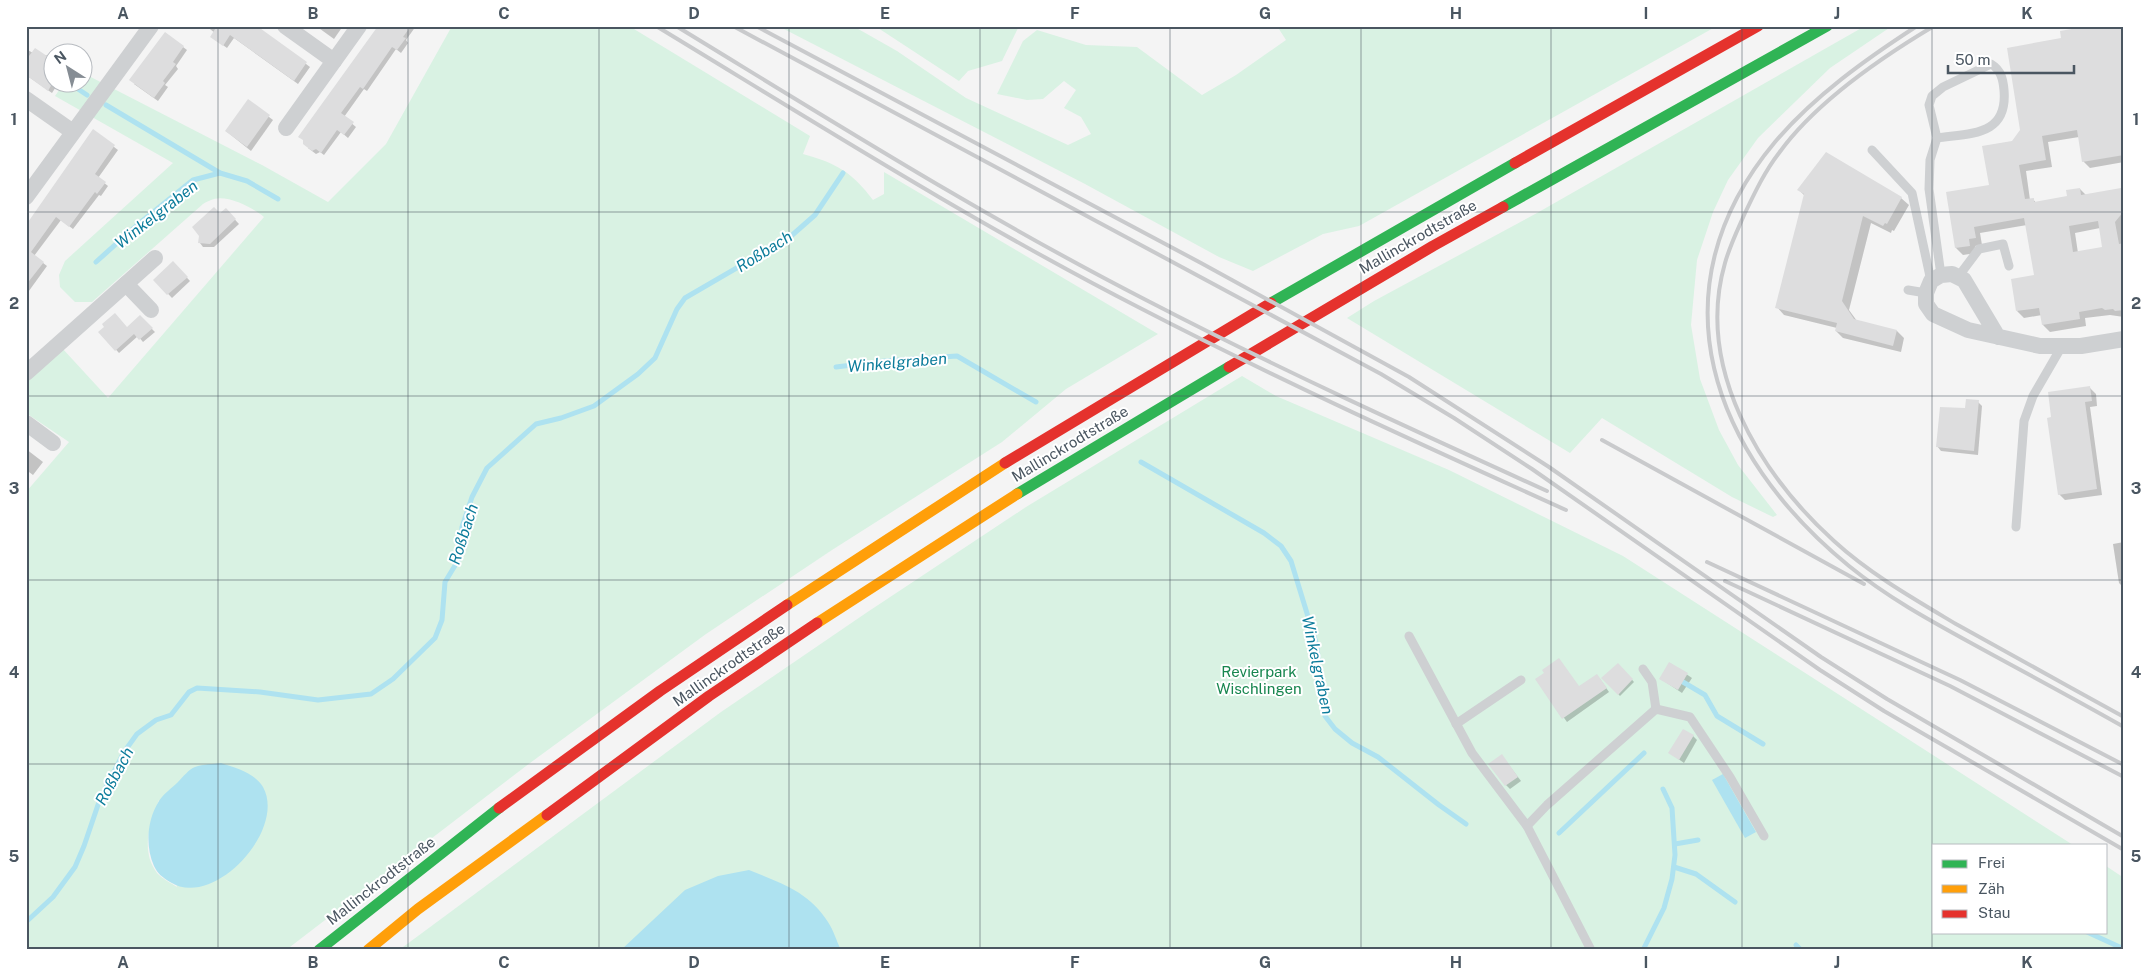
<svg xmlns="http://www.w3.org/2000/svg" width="2150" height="976" viewBox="0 0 2150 976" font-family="'Public Sans',sans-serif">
	<rect width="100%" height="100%" fill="#f4f4f4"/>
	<g fill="#d9f2e3" fill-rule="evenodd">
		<path d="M452,26H629L810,136L803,154C836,163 852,172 873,200L884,194V172L1158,334L1066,389L1002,442L832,550L706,634L530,763L286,950H26V492L69,442L26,413V381L62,348L108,398L264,217C253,208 229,195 214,199C210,200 206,202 203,204L92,302H75L60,287L59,275L65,261L173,163L55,96L64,83L82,82L83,73L262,165L328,202L386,144ZM159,800L177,887C171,883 161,878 157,873C140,850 150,823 159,800Z"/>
		<path d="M786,26H853L897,51L966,98L1068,145L1091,134L1081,117L1064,108L1076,90L1064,81L1043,99L1027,100L997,94L1023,41L1037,30L1086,45L1137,47L1202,95L1236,75L1286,40L1277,26H1717L1359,226L1323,234L1253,271L1219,257L1085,184L784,29Z"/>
		<path d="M875,26H1019L1002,61L968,71L959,81Z"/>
		<path d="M1865,26H1892L1830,68L1758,138L1728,180L1713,212L1697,260L1691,325L1700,379L1719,430L1738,465L1777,515L1773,517L1732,497L1602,418L1570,453L1347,318L1374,301L1537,213Z"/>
		<path d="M1242,376L1276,396L1449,470L1623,556L2073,845H1934V932H2106V866L2124,878V950H399L721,712L866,613L1026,507Z"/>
	</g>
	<g fill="#aee2f0">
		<path d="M221,763C236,768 255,773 263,787C287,830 213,910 170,882C162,877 158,874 154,866C145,846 147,820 159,801C163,794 172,788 178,782C183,777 189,769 195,767C203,764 213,764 221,763Z"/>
		<path d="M1723,774L1756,832L1745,838L1712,780Z"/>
		<path d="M749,870C779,882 810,892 828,922C834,931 836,940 841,950H621L685,890L718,876Z"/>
	</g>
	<g fill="#0003" fill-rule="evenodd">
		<path d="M206,26H256L310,67L298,84L234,38L227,48L216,40L215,33Z"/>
		<path d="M316,26H343L334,39Z"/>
		<path d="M379,26H416L406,40L408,43L401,53L396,49L367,91L364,89L344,117L356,127L348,138L341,132L324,155L320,152L316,154L308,148Z"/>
		<path d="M2096,26H2124V162L2090,168L2083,161L2079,137L2048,142L2052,167L2026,171L2030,200L2033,199L2036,203L2069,197L2080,189L2086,195L2124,189V227L2121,230L2124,242V317L2110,315L2085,318L2086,326L2050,332L2043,325L2042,315L2024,318L2017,311L2035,276L2027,225L1980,233L1982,245L1975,246L1976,253L1963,255L1956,248L1947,193L1990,186L2013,142L2021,130L2063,40ZM2100,228L2103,248L2078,253L2075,233Z"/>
		<path d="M183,47L187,50L176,66L178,69L165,85L168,87L158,101L134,84Z"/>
		<path d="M26,49L33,53L50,56L52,59V82H59L52,93L26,75Z"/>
		<path d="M248,101L273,120L251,151L226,131Z"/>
		<path d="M93,131L118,150L98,178L108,186L101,196L99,195L73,229L61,220L34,256L47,266L26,295V228Z"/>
		<path d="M1799,190L1901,198L1909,205L1894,231L1892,230L1891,233L1871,223L1849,310L1857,321L1897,331L1904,338L1901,352L1843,338L1836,331L1837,328L1784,315L1777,307L1805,196Z"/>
		<path d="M226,210L239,224L214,247H203L200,243Z"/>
		<path d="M173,263L190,281L172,298L155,280Z"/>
		<path d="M140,317L155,332L143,342L138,336L119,353L100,332L128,328Z"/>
		<path d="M2090,388L2096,394L2097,406L2090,407L2102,495L2065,500L2059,494L2053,418Z"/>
		<path d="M1978,402L1982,406L1978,455L1941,451L1937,446L1966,410Z"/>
		<path d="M26,449L43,462L33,475L29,472L26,475Z"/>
		<path d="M2124,504V518L2121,505Z"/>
		<path d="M2124,542V588L2119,583L2113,544Z"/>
		<path d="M1670,663L1692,678L1682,693L1661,679Z"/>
		<path d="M1618,664L1634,682L1620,696L1603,678Z"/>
		<path d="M1600,679L1609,692L1567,722L1537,680L1579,687Z"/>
		<path d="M1693,736L1697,740L1684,763L1670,753Z"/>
		<path d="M1502,756L1521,781L1510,789L1506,785Z"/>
	</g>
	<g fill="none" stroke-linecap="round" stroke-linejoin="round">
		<g stroke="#aee2f0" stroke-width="5">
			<path d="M72,85L87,95"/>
			<path d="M106,105L220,173L247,181L278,199"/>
			<path d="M96,262L136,226L193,180L220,173"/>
			<path d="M836,367L885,361L957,356L1036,402"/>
			<path d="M1141,462L1264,533L1281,546L1291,561L1317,646L1322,706L1325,716L1335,729L1352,743L1378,757L1439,805L1466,824"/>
			<path d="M1683,682L1705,695L1717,716L1763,744"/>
			<path d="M1559,833L1644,753"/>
			<path d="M1675,844L1698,840"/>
			<path d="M1674,867L1696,874L1735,902"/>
			<path d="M26,922L53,897L75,867L84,846L100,799L124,752L137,734L156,720L171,715L189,692L197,688L260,692L318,700L371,694L393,679L435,638L442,620L445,582L459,559L462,527L472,497L487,468L536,424L561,418L594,406L638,374L655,358L677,309L685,298L790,237L815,215L843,173"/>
			<path d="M2087,932L2124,949"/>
			<path d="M1796,945L1801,950"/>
			<path d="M1643,950L1664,908L1672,879L1675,855L1672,808L1663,789"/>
		</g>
	</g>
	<g fill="#ddddde" fill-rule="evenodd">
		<path d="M217,26H257L307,62L294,81L230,35L223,46L210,37Z"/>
		<path d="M378,26H411L403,37L406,38L397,50L392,47L363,89L360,87L341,113L354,122L344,135L337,130L321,153L316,149L312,151L303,144V140L298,137Z"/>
		<path d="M2089,26H2121L2124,40V155L2082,162L2077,130L2042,136L2046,160L2019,165L2025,199L2034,198V202L2067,196L2066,190L2080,188L2081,195L2121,188L2124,193V211L2115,222L2119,244L2124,243V310L2115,311L2113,309L2105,310L2102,308L2079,312L2080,319L2042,325L2039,308L2016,311L2011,279L2034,275L2024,218L1974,227L1976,238L1969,239L1970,246L1955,248L1946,192L1989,185L1982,146L2012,141L2020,130L2007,48L2061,38L2060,31ZM2098,221L2102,247L2073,252L2069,226Z"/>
		<path d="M165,32L184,46L173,62L176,64L163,81L165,83L154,98L129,80Z"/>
		<path d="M35,48L47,56L52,55V84L48,91L26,75V60Z"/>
		<path d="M248,99L270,115L247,147L225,131Z"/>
		<path d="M93,129L115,145L95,174L106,182L97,194L95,192L69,227L56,217L31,252L44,262L26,285V225Z"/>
		<path d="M1826,152L1902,197L1887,224L1885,223L1883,226L1863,216L1842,301L1854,319L1897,330L1893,346L1835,331L1837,323L1775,308L1804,194L1797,190Z"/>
		<path d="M214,207L220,213L226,208L236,219L210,244L198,243L199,236L192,227Z"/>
		<path d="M173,261L188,277L167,295L153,280Z"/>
		<path d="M115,313L127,327L140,315L153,328L139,340L134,334L115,351L98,332L104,327L102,324Z"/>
		<path d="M2090,386L2092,401L2085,402L2097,489L2058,495L2047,418L2051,417L2048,392Z"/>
		<path d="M1966,399L1979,400L1974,451L1936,447L1940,407L1965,408Z"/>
		<path d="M1559,658L1579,686L1597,674L1607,688L1562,719L1535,679L1544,673L1542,670Z"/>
		<path d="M1669,662L1688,673L1678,690L1659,679Z"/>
		<path d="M1618,663L1633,679L1618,695L1601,678Z"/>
		<path d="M1683,729L1694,735L1679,760L1668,753Z"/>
		<path d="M1502,754L1518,777L1505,786L1488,764Z"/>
	</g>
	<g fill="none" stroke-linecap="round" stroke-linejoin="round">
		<g stroke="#ced0d2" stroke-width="9">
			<path d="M1937,138C1971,133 2008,136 2004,90C2003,79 2001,70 1991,64L1943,87L1932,96L1929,105L1937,138L1930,160L1929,189L1941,275"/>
			<path d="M1872,150L1912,193L1931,281"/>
			<path d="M1958,277L1979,249L2003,244L2009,266"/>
			<path d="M1908,290L1926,293"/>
			<path d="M2016,527L2024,421L2033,396L2062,346"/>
			<path d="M1409,636L1472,753L1527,826L1591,950"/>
			<path d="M1643,669L1652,682L1656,709"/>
			<path d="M1456,724L1521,680"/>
			<path d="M1527,826L1547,805L1656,709L1690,717L1730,777L1764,836"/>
		</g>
		<g stroke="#ced0d2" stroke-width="16">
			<path d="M285,26L334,61"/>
			<path d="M26,99L73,132"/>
			<path d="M286,128L359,26"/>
			<path d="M26,197L151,26"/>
			<path d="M126,284L151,310"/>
			<path d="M1998,337L1964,280L1952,274L1941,275L1931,281L1926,293V304L1933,314L1968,330L2040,346H2081L2124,339"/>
			<path d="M26,373L155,258"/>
			<path d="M26,423L53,443"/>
		</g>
		<g stroke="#30b455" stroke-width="11">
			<path d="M1503,207L1827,26"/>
			<path d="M1271,303L1515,163"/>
			<path d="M1017,494L1229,367"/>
			<path d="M319,950L499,808"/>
		</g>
		<g stroke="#ff9f0a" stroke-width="11">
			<path d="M787,605L1005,463"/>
			<path d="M817,623L1017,494"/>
			<path d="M368,950L418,909L547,815"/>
		</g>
		<g stroke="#e5322d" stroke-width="11">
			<path d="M1515,163L1758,26"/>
			<path d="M1229,367L1433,246L1503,207"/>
			<path d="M1005,463L1271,303"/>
			<path d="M499,808L660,691L787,605"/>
			<path d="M547,815L709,696L817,623"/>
		</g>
		<g stroke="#c9cacc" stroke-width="4">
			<path d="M656,26C816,123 974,223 1140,308C1279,380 1422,445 1566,510"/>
			<path d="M676,26C832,121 986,218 1148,301C1279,369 1413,430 1547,491"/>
			<path d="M733,26L1381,374L1454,418L1532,469L1820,670L1884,711L2124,850"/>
			<path d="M756,26L1201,263L1409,377L1549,467L1821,657L1887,699L2124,837"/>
			<path d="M1917,26C1866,59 1814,96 1775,142C1650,291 1713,455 1849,566C1887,597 1929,620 1971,643C2022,671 2073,698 2124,727"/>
			<path d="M1934,26C1882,57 1815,103 1779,153C1765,171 1755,192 1745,213C1738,229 1730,245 1725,263C1695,367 1759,473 1834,541C1870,574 1914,599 1956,624C2011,655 2068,686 2124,717"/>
			<path d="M1602,440L1864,584"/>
			<path d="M1707,562L1960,680L2124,765"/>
			<path d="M1725,581L1950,686L2124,777"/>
		</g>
	</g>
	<path fill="none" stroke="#4a5661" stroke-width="1" stroke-opacity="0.55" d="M218,26V950M408,26V950M599,26V950M789,26V950M980,26V950M1170,26V950M1361,26V950M1551,26V950M1742,26V950M1932,26V950M26,212H2124M26,396H2124M26,580H2124M26,764H2124"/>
	<g text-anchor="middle" stroke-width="4" stroke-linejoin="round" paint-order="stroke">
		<g font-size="15" fill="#4a5661" stroke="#fff">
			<text transform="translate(1418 237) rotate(-30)" y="5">Mallinckrodtstraße</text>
			<text transform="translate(1070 444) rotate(-31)" y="5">Mallinckrodtstraße</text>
			<text transform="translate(729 665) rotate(-35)" y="5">Mallinckrodtstraße</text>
			<text transform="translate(381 881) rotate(-38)" y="5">Mallinckrodtstraße</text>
		</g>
		<g font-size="15" fill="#17864f" stroke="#fff">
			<text x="1259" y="677">Revierpark<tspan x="1259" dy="17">Wischlingen</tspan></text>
		</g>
		<g font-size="16" font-style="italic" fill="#0c7c9b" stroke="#fff">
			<text transform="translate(156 214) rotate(-38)" y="6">Winkelgraben</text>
			<text transform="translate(764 251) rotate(-32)" y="6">Roßbach</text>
			<text transform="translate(897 362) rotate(-5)" y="6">Winkelgraben</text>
			<text transform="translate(463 534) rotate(-72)" y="6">Roßbach</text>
			<text transform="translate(1318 665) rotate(78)" y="6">Winkelgraben</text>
			<text transform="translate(114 776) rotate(-62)" y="6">Roßbach</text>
		</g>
	</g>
	<rect width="2150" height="976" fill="none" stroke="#ffffff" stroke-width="55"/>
	<rect x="1932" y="844" width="175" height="90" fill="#ffffff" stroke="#b7bbc0"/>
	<rect x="1942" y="860" width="25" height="8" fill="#30b455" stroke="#b7bbc0"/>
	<text x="1978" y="868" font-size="15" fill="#4a5661">Frei</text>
	<rect x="1942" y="885" width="25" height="8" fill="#ff9f0a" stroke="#b7bbc0"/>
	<text x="1978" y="894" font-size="15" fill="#4a5661">Zäh</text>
	<rect x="1942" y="910" width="25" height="8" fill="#e5322d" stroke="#b7bbc0"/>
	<text x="1978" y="918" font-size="15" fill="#4a5661">Stau</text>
	<g transform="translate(68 68) rotate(324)"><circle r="24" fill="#ffffff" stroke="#b7bbc0"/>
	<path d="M0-4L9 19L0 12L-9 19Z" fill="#868d94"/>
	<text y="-8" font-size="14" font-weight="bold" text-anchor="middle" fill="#4a5661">N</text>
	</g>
	<path d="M1948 65v8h126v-8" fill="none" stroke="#4a5661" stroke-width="2.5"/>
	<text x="1955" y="65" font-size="15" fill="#4a5661" stroke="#ffffff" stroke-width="4" paint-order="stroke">50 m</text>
	<rect x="28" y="28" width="2094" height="920" fill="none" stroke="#4a5661" stroke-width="2"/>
	<g font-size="16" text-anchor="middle" font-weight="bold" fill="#4a5661">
		<text x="123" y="19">A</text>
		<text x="313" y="19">B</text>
		<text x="504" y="19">C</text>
		<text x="694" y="19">D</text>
		<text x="885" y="19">E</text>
		<text x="1075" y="19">F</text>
		<text x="1265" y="19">G</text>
		<text x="1456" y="19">H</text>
		<text x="1646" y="19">I</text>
		<text x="1837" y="19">J</text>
		<text x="2027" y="19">K</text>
		<text x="14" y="125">1</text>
		<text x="2136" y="125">1</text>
		<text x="14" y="309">2</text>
		<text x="2136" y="309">2</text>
		<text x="14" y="494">3</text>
		<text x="2136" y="494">3</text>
		<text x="14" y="678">4</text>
		<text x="2136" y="678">4</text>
		<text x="14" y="862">5</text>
		<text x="2136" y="862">5</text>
		<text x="123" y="968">A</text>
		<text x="313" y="968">B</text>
		<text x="504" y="968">C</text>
		<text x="694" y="968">D</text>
		<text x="885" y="968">E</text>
		<text x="1075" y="968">F</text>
		<text x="1265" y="968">G</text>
		<text x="1456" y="968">H</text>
		<text x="1646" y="968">I</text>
		<text x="1837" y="968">J</text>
		<text x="2027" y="968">K</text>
	</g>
</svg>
